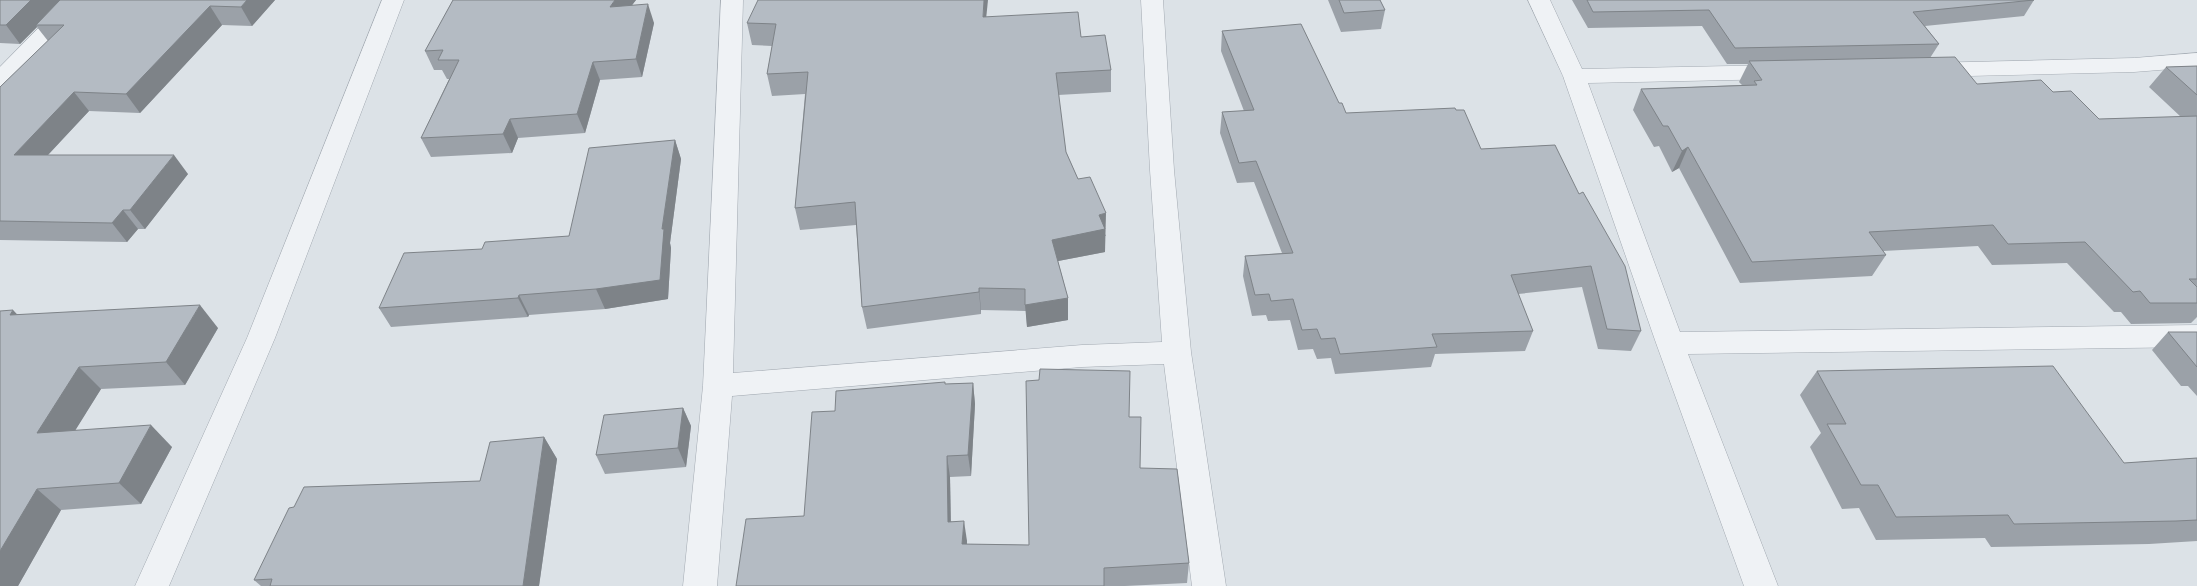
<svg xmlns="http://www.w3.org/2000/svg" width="2197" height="586" viewBox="0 0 2197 586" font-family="Commissioner,sans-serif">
	<rect width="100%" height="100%" fill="#dce2e7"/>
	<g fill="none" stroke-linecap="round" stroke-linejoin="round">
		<g stroke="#a2a9b1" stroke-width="1">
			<g id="minor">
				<path d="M66,0H89L8,85L0,87V67Z"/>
				<path d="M382,0H404L275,338L169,586H135L247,338Z"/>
				<path d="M721,0H743L733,373L1082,345L1162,342L1150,170L1141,0H1163L1174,170L1191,352L1226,586H1192L1164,364L1082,367L732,396L717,586H683L703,386Z"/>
				<path d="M1528,0H1550L1582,69L1781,65L1789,67L1792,72L1789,77L1781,79L1588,83L1680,332L2197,325V347L1688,354L1778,586H1744L1656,343L1563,76Z"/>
				<path d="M2197,53V67L2134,72L1926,77L1918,75L1915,70L1918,65L1926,63L2134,58Z"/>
			</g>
		</g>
		<use href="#minor" fill="#eff2f5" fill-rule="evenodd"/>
	</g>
	<g fill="#9ba1a8">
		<path d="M0,0H275L252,26L222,25L140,113L89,111L48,155L188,174L145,229H138L127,242L0,240V87L48,41L37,27L20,44L0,43Z"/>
		<path d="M453,0H636L632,5L654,23L642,77L600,80L585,133L518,138L512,153L431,157L421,138L449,79H447L442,70H434L425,51Z"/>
		<path d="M1328,0H1380L1385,10L1381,29L1341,32Z"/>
		<path d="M1572,0H2034L2024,16L1925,26L1939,44L1930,58L1977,84L2053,92L2099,119L2181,117L2149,87L2166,67L2197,66V317L2191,323L2131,324L2121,312H2114L2067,263L1992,265L1978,246L1883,251L1886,255L1872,276L1740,283L1679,168L1672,172L1659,146L1654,147L1633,110L1641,89L1742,85L1739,82L1748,64H1727L1702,26L1588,28Z"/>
		<path d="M986,17L1081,37L1111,70V92L1058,95L1066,152L1078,179L1106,236H1105V252L1058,261L1068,298V320L1027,327L1026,311L981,310V314L867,329L862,307L856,225L800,230L795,208L805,94L772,96L767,74L772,46L752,45L747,23Z"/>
		<path d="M1222,31L1339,103L1346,113L1481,149L1555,145L1641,331L1631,351L1598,349L1582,287L1518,294L1533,331L1525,351L1435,354L1431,367L1335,374L1331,358L1317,359L1313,349L1298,350L1290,320L1268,321L1266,315L1252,316L1243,276L1245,256L1282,253L1254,182L1237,183L1220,133L1222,112L1244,111L1221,51Z"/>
		<path d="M675,140L681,159L670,243L671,248L668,299L605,309L529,315L528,317L391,327L379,308L569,236Z"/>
		<path d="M17,314L218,328L185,385L101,389L75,430L172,447L141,504L61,510L18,586H0Z"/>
		<path d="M2168,332H2197V396L2188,386H2181L2152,350Z"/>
		<path d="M1817,371L2124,463L2197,458V541L2149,544L1991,547L1985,538L1876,540L1859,508L1842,509L1810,447L1821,433L1800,395Z"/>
		<path d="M973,383L975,404L971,476L950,477L951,521L967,541V544L1029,545L1129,417L1140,468L1189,563L1187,583L1125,586H736L804,516L835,411L946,384Z"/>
		<path d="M683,408L691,426L686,467L605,474L596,455Z"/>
		<path d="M544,437L557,459L539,586H261L254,580L294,507L480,481Z"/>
	</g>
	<g fill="#7e8388">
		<path d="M31,0H63L36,25L37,27L20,44L6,25Z"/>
		<path d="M247,0H275L252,26L241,7Z"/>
		<path d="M615,0H636L616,26L610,7Z"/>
		<path d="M984,0H988L984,39L983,17Z"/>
		<path d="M648,4L654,23L642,77L636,59Z"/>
		<path d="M210,6L222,25L140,113L126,94Z"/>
		<path d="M593,62L600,80L585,133L577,114Z"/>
		<path d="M74,92L89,111L30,174L14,155Z"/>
		<path d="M510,119L518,138L512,153L503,134Z"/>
		<path d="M675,140L681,159L670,243L671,248L668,299L605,309L596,289L662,229Z"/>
		<path d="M1688,147L1679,168L1672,172L1682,151Z"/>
		<path d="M174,155L188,174L145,229L130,210Z"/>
		<path d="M123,210L138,229L127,242L112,223Z"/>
		<path d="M1106,213L1105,252L1053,262L1052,240L1099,215Z"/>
		<path d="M979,288L981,310V314L979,292Z"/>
		<path d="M519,295L529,315L528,317L518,298Z"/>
		<path d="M1068,298V320L1027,327L1025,305Z"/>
		<path d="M200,305L218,328L185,385L166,362Z"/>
		<path d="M13,310L35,333L10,315Z"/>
		<path d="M79,367L101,389L60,455L37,433Z"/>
		<path d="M973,383L975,404L971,476L968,455Z"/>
		<path d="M683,408L691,426L686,467L678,448Z"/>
		<path d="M151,425L172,447L141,504L119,483Z"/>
		<path d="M544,437L557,459L539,586H523Z"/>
		<path d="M947,456L950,477L951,542L948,522Z"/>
		<path d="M37,489L61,510L18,586H0V551Z"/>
		<path d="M964,521L967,541L965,564L962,544Z"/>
	</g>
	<g fill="#b4bbc3" stroke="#7e8388">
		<path d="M0,0H31L6,25H0Z"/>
		<path d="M60,0H247L241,7L210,6L126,94L74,92L14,155H174L130,210H123L112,223L0,221V87L64,25H36Z"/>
		<path d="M453,0H615L610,7L648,4L636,59L593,62L577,114L510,119L503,134L421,138L459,60H438L443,50L425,51Z"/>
		<path d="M758,0H984L983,17L1078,12L1081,37L1105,35L1111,70L1056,73L1066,152L1078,179L1090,177L1106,213L1099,215L1105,229L1052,240L1068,298L1025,305V289L979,288V292L862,307L855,202L795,208L808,72L767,74L776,24L747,23Z"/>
		<path d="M1339,0H1380L1385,10L1344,13Z"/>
		<path d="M1587,0H2034L1913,12L1939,44L1735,48L1709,10L1593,12Z"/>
		<path d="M1301,24L1339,103H1342L1346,113L1455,108L1456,110H1464L1481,149L1555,145L1579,194L1583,192L1625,266L1641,331L1607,329L1591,266L1511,275L1533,331L1432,334L1437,347L1340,354L1335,338L1321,339L1317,329L1302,330L1293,299L1271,301L1269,294L1255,295L1245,256L1293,253L1256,161L1239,163L1222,112L1254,110L1222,31Z"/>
		<path d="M1955,57L1977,84L2041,80L2053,92L2071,91L2099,119L2197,116V279H2189L2197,287V303H2150L2140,291L2133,292L2085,242L2008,244L1993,225L1869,232L1886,255L1752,262L1688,147L1682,151L1668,126H1663L1641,89L1757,85L1754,81L1762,80L1749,61Z"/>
		<path d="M2197,66V95L2166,67Z"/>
		<path d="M675,140L662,229H664L660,280L596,289L519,295L518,298L379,308L404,253L482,249L485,242L569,236L589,148Z"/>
		<path d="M200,305L166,362L79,367L37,433L151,425L119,483L37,489L0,551V311L13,310L10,315Z"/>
		<path d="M2168,332H2197V367Z"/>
		<path d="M2053,366L2124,463L2197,458V520L2176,521L2014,524L2008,515L1896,517L1878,485H1861L1827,424H1846L1817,371Z"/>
		<path d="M1040,369L1130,371L1129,417H1141L1140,468L1177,469L1189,563L1104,568V586H736L746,519L804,516L812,412L835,411L836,391L945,382V384L973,383L968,455L947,456L948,522L964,521L962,544L1029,545L1026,381L1039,380Z"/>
		<path d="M683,408L678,448L596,455L604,415Z"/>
		<path d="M544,437L523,586H270L272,579L254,580L289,508L294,507L304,487L480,481L490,442Z"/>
	</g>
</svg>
